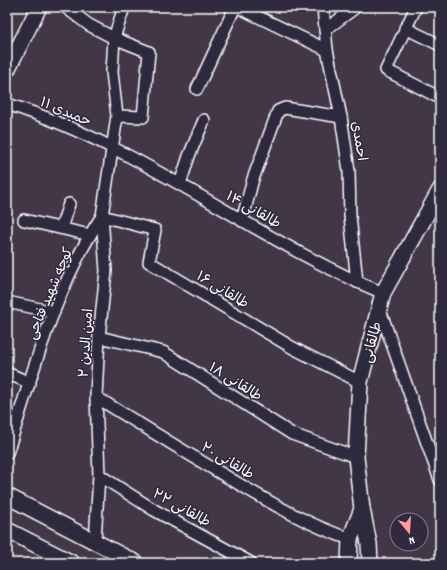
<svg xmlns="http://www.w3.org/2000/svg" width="447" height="570" viewBox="0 0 447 570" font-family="Dekko,'Playpen Sans Arabic',sans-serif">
	<rect width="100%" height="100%" fill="#413747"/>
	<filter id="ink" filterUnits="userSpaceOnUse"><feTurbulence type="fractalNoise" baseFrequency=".025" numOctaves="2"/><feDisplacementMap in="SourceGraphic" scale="8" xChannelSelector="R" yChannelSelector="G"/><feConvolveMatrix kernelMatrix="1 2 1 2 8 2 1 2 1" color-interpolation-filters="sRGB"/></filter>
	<g filter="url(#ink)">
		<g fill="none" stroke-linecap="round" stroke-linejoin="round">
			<g stroke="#fff" stroke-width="14">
				<g id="street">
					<path d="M65,7L89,25L114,38L124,7"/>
					<path d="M238,7L327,50"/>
					<path d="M323,7L327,50L341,117L349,171L350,216L357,282"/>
					<path d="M416,7L386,70L440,98"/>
					<path d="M405,28L440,45"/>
					<path d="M325,30L356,7"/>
					<path d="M114,38L149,52L143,117L117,116L112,72Z"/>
					<path d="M197,89L235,7"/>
					<path d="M7,104C142,146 253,239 383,293"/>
					<path d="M180,184L189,156L204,120"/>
					<path d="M24,220L90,235"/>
					<path d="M242,221L253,179L278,111L285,108L341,117"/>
					<path d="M61,228L69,204"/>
					<path d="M7,302L54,312"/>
					<path d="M380,310L440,480"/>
					<path d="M99,337L163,352L292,434L356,457"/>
					<path d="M7,373L30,383"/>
					<path d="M96,397C143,426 191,456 239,484C274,505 311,526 350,539"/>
					<path d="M7,453C33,373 55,286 102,216L155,230L149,262L293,348L360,382"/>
					<path d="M99,475L154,510L251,563"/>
					<path d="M95,541L99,475L96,397L99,337L106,271L102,216L117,116"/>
				</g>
			</g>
			<g stroke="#fff" stroke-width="18">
				<g id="secondary">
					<path d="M7,70L39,7"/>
					<path d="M7,496L136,563"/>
					<path d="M7,530L72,563"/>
					<path d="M349,563L350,539L362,509"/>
					<path d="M370,563L369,544L362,509L356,457L360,382L383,293L440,190"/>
				</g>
			</g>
			<use href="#street" stroke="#2f2a3d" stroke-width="11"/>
			<use href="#secondary" stroke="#2f2a3d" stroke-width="15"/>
		</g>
	</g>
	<g text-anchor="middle" stroke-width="3" stroke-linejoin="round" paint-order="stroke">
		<g font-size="14" fill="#fff" stroke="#2f2a3d">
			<text transform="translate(66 111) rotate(23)" y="5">حمیدی ۱۱</text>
			<text transform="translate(360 141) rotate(81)" y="5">احمدی</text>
			<text transform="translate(254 209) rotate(30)" y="5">طالقانی ۱۴</text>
			<text transform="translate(223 289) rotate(31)" y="5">طالقانی ۱۶</text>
			<text transform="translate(49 293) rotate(-67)" y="5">کوچه شهید فتاحی</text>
			<text transform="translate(371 342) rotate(-75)" y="5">طالقانی</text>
			<text transform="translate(85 343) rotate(-86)" y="5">امین الدین ۲</text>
			<text transform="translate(236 381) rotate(32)" y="5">طالقانی ۱۸</text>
			<text transform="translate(228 460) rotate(31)" y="5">طالقانی ۲۰</text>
			<text transform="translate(182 507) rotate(29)" y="5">طالقانی ۲۲</text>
		</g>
	</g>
	<rect width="447" height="570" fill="none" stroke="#2f2a3d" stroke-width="24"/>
	<rect x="12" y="12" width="423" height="546" fill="none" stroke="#fff" stroke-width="1.5" filter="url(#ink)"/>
	<g transform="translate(409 532) rotate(162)"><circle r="19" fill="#2f2a3d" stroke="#827f8b"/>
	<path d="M0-3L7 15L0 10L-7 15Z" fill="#ff9aa2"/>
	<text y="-6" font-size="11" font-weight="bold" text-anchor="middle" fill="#ffffff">N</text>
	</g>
</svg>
